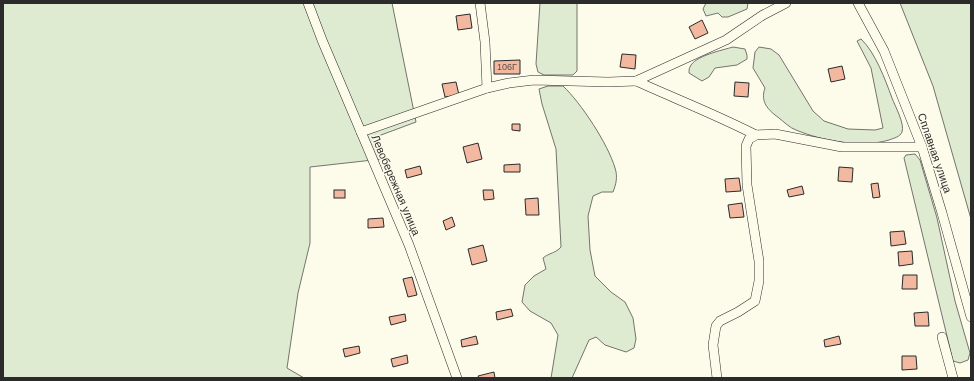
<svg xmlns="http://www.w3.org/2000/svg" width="974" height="381" viewBox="0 0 974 381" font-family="Helvetica,sans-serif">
	<rect width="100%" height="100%" fill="#fdfbea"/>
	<g fill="#deebd1" stroke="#74746e">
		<path d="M3,3H392L416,122L373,138L382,159L310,167V243L298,293L287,368L304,378H3Z"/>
		<path d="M540,3H577V71L573,75H544L538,72L536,64Z"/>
		<path d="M706,3H748L747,9L728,17H722L718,13L706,16L703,9Z"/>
		<path d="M900,3H971V219L933,86Z"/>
		<path d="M861,39C875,52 885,79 892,98C895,106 905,124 902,132C900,137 894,138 889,140C862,148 822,141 796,130C790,128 784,122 779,118C768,110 760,102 765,88L753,68L755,52L759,47L771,49L779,55L813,111L824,121L848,129L875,130L883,128L871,68L857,41Z"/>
		<path d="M733,47L745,49L747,55V59L737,65L715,68L709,77L702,81L689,73C689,72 689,68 690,67C694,56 723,50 733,47Z"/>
		<path d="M548,86H563C581,103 608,144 615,168C618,177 616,184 613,192H602L593,196L588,216L590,250L595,276L611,292L625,302L633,318L636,339L634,348L626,352L605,345L596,337L589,340L572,378H551L558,335L551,323L530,311L522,302L525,285L534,276L546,269L543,258C549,253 556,253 561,247L556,149L542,104L539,89Z"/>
		<path d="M915,154L920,160L937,218L955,301L970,353L968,360L960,363L953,361L904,158L906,155Z"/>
	</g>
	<g fill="#f2b8a0" stroke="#2b2b2b">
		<path d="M470,14L472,28L458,30L456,16Z"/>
		<path d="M702,20L708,33L695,39L689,27Z"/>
		<path d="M622,54L636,55L635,69L620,67Z"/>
		<path d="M520,60V74H494V61Z"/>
		<path d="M842,66L845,79L831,82L828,69Z"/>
		<path d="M456,82L459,95L445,97L442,84Z"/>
		<path d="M735,82L749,83L748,97L734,96Z"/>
		<path d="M512,124H520V131L512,130Z"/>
		<path d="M478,143L482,159L467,163L463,147Z"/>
		<path d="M520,164V172H504V165Z"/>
		<path d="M420,166L422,174L407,178L405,170Z"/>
		<path d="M839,167L853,168L852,182L838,181Z"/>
		<path d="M739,178L741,191L726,192L725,179Z"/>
		<path d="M878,183L880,197L873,198L871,184Z"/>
		<path d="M802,186L804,194L789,197L787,190Z"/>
		<rect x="334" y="190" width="11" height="8"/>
		<path d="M483,190H493L494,199L484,200Z"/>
		<path d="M538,198L539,215H526L525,199Z"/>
		<path d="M742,203L744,217L730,218L728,205Z"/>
		<path d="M452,217L455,226L446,230L443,221Z"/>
		<path d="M383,218L384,227L368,228V219Z"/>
		<path d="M904,231L906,244L891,246L890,232Z"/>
		<path d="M483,245L487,261L472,265L468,249Z"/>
		<path d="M912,251L913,264L899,266L898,252Z"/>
		<path d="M903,275H917V289H902Z"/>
		<path d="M412,277L417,295L408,297L403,279Z"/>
		<path d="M511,309L513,316L497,320L496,312Z"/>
		<path d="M928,312L929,326H915L914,313Z"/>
		<path d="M405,314L406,321L391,325L389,317Z"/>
		<path d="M476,336L478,344L462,347L461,340Z"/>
		<path d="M839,336L841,344L825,347L824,340Z"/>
		<path d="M359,346L360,353L345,357L343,349Z"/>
		<path d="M407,355L408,363L393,367L391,359Z"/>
		<path d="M902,356H916L917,369L902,370Z"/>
		<path d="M494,372L495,378H479L478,376Z"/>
	</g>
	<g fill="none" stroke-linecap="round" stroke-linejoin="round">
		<g stroke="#2b2b2b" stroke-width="10">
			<g id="minor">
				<path d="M308,3L322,40L409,245L457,378"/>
				<path d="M480,3L485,42L487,88"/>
				<path d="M858,3L884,51L922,147L942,213L971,317"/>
				<path d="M636,81C676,99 717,115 756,135"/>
				<path d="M361,132L487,88L509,83L534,80L608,82L636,81L726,40L763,15L786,3"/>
				<path d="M942,337L953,378"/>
				<path d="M717,378L713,345L716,326L720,321L738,312L755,301L759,281V261L747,185L746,146L749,139L756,135L775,134L842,147H922"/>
			</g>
		</g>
		<use href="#minor" stroke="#fdfbea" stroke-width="9"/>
	</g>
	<g text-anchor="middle" stroke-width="3" stroke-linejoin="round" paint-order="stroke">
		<g font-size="9" fill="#5d4e48">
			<text x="507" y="70">106Г</text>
		</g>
		<g font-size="11" fill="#2b2b2b" stroke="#fdfbea">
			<text transform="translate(935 153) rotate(71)" y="4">Сплавная улица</text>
			<text transform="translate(396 185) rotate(67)" y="4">Левобережная улица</text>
		</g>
	</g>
	<rect width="974" height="381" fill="none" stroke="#2b2b2b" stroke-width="8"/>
</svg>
